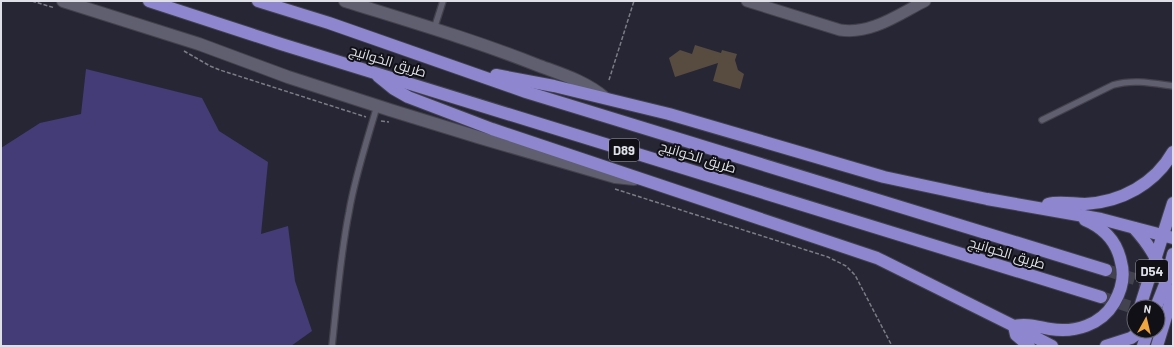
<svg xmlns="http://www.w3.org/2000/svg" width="1174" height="347" viewBox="0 0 1174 347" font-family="Barlow,Cairo,sans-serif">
	<rect width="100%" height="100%" fill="#272634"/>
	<path fill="#443c76" d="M86,69L202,98L219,131L268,162L261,234L288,226L295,281L312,331L291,346H1V148L40,123L81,114Z"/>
	<path fill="#574c3f" d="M695,45L721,53L722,50L737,54L735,60L738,70L744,74L740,89L713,81L718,63L675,77L669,58L680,50L692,54Z"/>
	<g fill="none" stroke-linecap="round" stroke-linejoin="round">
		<g stroke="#43424f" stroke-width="12" stroke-dasharray="12 6" stroke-linecap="butt">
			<path d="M1106,270L1173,291"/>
			<path d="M1101,297L1134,308"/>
			<path d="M1158,316L1173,321"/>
		</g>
		<g stroke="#42414c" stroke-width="8">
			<g id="lane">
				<path d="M434,29L443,1"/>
				<path d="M1042,120L1113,85C1133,79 1152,83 1173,86"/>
				<path d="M332,346C337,301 340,257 349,212C355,176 367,141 377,106"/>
			</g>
		</g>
		<g stroke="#42414c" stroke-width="13">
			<path id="street" d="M747,1L840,30C871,35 899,14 925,1"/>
		</g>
		<g stroke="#42414c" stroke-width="14">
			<g id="secondary">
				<path d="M63,1L199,44L288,77L390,110L481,138L615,177L634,179"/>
				<path d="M345,1C409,21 474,40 537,65C561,74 585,81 605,98"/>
			</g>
		</g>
		<g stroke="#42414c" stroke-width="14">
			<g id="highway">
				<path d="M149,1L281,44L1101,297"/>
				<path d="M258,1L329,23L526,92L1106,270"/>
				<path d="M496,75L554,86L669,114L884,177L987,199L1101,219L1173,238"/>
				<path d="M378,76L394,89L408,97L492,129L877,258L1014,326L1052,346"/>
				<path d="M1048,204C1060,201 1073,204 1085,204C1121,202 1155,184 1173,152"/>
				<path d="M1134,228C1156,252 1164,272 1170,304"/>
				<path d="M1140,307L1173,203"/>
				<path d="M1156,307L1166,282L1173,254"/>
				<path d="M1014,326C1027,323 1038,327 1050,329C1075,333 1101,325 1114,303C1121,291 1125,276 1121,262C1117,242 1104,228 1085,220"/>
				<path d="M1014,326L1016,335L1029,346"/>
				<path d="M1106,346L1131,338L1141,331"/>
				<path d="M1143,346L1148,331"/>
				<path d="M1157,346L1172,297"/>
			</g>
		</g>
		<g stroke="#7c7c87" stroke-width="1.5" stroke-dasharray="4 2" stroke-linecap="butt">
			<path d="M32,1L55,8"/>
			<path d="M184,51L210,66L220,70L366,117"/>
			<path d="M609,80L634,1"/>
			<path d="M381,121L389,122"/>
			<path d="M615,189L828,257L846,266L855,275L892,346"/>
		</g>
		<use href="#lane" stroke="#605f6f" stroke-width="5.5"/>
		<use href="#street" stroke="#605f6f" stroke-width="11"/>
		<use href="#secondary" stroke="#605f6f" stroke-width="12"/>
		<use href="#highway" stroke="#8e87d0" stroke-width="12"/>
	</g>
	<g text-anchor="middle" stroke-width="4" stroke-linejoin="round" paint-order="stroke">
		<g fill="#101016" stroke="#a1a1a9" stroke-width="1">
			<rect x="609" y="139" width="30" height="22" rx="3"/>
			<rect x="1136" y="260" width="32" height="22" rx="3"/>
		</g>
		<g font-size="13" font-weight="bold" fill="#dfdfe8">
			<text x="624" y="155">D89</text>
			<text x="1152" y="276">D54</text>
		</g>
		<g font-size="14" fill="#dfdfe8" stroke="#101016">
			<text transform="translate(388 61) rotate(17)" y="5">طريق الخوانيج</text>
			<text transform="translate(698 157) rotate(17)" y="5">طريق الخوانيج</text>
			<text transform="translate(1007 253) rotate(17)" y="5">طريق الخوانيج</text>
		</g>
	</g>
	<rect width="1174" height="347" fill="none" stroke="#dfdfe8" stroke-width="4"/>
	<g transform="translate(1146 319) rotate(8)"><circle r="19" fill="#101016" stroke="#63636a"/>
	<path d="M0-3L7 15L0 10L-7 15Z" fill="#f0a63f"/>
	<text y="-6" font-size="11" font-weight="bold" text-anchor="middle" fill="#dfdfe8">N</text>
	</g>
</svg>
